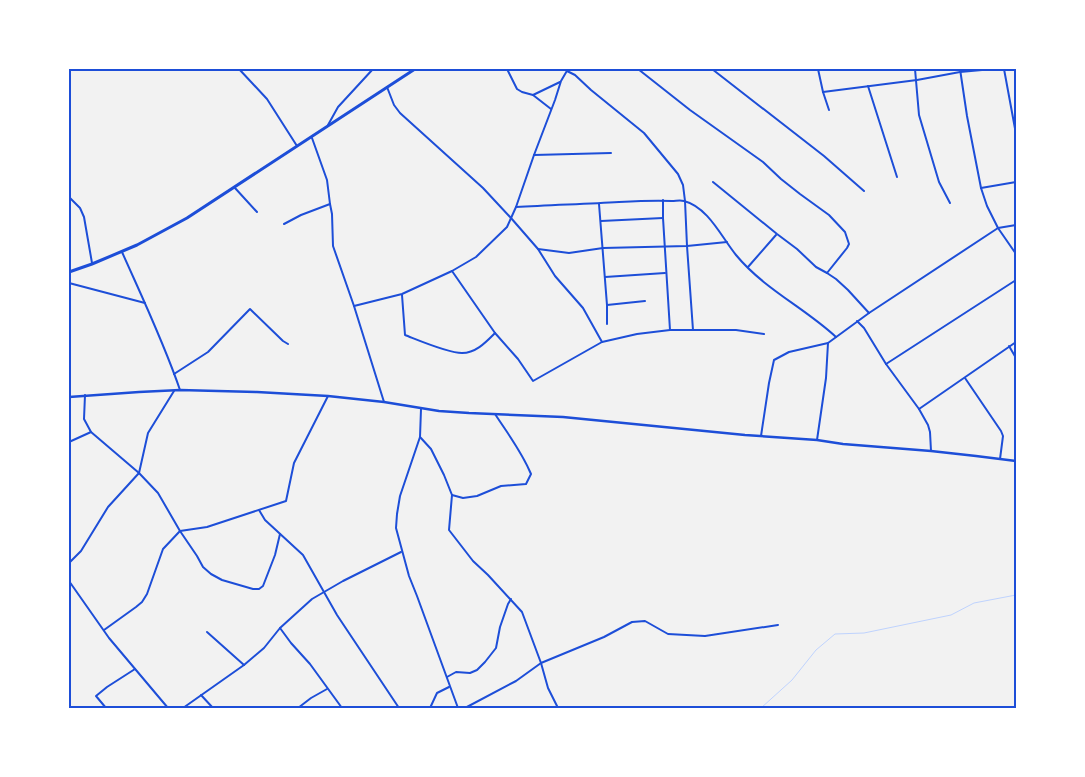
<svg xmlns="http://www.w3.org/2000/svg" width="1085" height="777" viewBox="0 0 1085 777" font-family="'Archivo Narrow',sans-serif">
	<rect width="100%" height="100%" fill="#f2f2f2"/>
	<g fill="none" stroke-linecap="round" stroke-linejoin="round">
		<path stroke="#bfd3fe" stroke-width="1" d="M761,708L792,680L816,650L835,634L864,633L951,615L974,603L1016,595"/>
		<g stroke="#1d4ed8" stroke-width="2">
			<path d="M239,69L267,99L297,146"/>
			<path d="M507,69L517,89L522,92L533,95L551,109"/>
			<path d="M638,69L690,110L763,162L781,179L800,194L829,215L845,232L849,244L847,248L827,273"/>
			<path d="M712,69L824,156L864,191"/>
			<path d="M818,69L823,92L829,110"/>
			<path d="M915,69L919,115L939,182L950,203"/>
			<path d="M960,69L967,116L981,188L987,206L998,228L1016,254"/>
			<path d="M1004,69L1016,134"/>
			<path d="M567,71L575,75L591,90L644,133L678,174L683,185L685,201L687,246L693,330"/>
			<path d="M868,86L897,177"/>
			<path d="M387,87L394,105L400,113L483,188L511,218L538,249L555,276L583,308L602,342"/>
			<path d="M823,92L917,80L960,72L993,69"/>
			<path d="M533,95L560,82"/>
			<path d="M328,125L338,107L373,69"/>
			<path d="M312,138L327,180L330,204L332,214L333,246L354,306L384,402"/>
			<path d="M534,155L611,153"/>
			<path d="M713,182L777,234L797,249L816,267L827,273L836,279L848,290L869,313"/>
			<path d="M235,188L257,212"/>
			<path d="M981,188L1016,182"/>
			<path d="M69,197L80,208L84,217L92,263"/>
			<path d="M663,200V218L670,330"/>
			<path d="M599,204L607,305V324"/>
			<path d="M516,207C550,205 585,204 619,202C637,201 655,200 672,201C676,201 680,200 684,201C708,207 722,238 736,255C764,289 805,308 836,337"/>
			<path d="M601,221L663,218"/>
			<path d="M284,224L301,215L330,204"/>
			<path d="M538,249L569,253L603,248L687,246L727,242"/>
			<path d="M122,252C142,297 164,343 180,390"/>
			<path d="M748,267L776,235"/>
			<path d="M452,271L495,333L518,359L533,381L602,342L637,334L670,330H736L764,334"/>
			<path d="M605,277L665,273"/>
			<path d="M69,283L145,303"/>
			<path d="M402,295L405,335C418,340 448,353 462,353C476,353 486,342 495,333"/>
			<path d="M607,305L645,301"/>
			<path d="M354,306L402,294L452,271L476,257L507,227L516,207L534,155L555,100L561,81L568,69"/>
			<path d="M857,321L864,328L886,364L919,409L928,425L930,432L931,451"/>
			<path d="M1009,346L1016,358"/>
			<path d="M886,364L1016,280"/>
			<path d="M174,374L208,352L250,309L283,341L288,344"/>
			<path d="M965,378L1001,431L1003,436L1000,459"/>
			<path d="M85,395L84,419L91,432L139,473L158,493L180,531L197,556L203,567L211,574L222,580L253,589H259L263,586L275,555L280,534"/>
			<path d="M421,409L420,437L400,496L397,514L396,528L409,576L417,596L458,708"/>
			<path d="M919,409L1016,342"/>
			<path d="M761,436L769,383L774,360L789,352L828,343L869,313L998,228L1016,225"/>
			<path d="M420,437L431,449L444,475L452,495L449,530L473,561L488,575L522,612L541,663L548,688L558,708"/>
			<path d="M817,440L826,378L828,343"/>
			<path d="M69,442L91,432"/>
			<path d="M452,495L463,498L477,496L501,486L526,484L531,474C522,452 508,434 495,414"/>
			<path d="M259,510L265,520L303,555L337,615L399,708"/>
			<path d="M69,563L81,551L108,507L139,473L148,433L174,391"/>
			<path d="M69,581L109,638L168,708"/>
			<path d="M280,628L291,643L310,664L342,708"/>
			<path d="M104,630L136,607L142,602L147,594L163,549L180,531L207,527L286,501L294,463L328,396"/>
			<path d="M207,632L244,665"/>
			<path d="M447,677L456,672L470,673L477,670L485,662L496,648L500,627L508,604L511,599"/>
			<path d="M201,695L213,708"/>
			<path d="M106,708L96,696L107,687L135,669"/>
			<path d="M183,708L244,665L264,648L280,628L312,599L343,581L401,552"/>
			<path d="M298,708L311,698L327,689"/>
			<path d="M430,708L437,693L449,687"/>
			<path d="M465,708L516,681L541,663L604,637L632,622L645,621L668,634L705,636L778,625"/>
		</g>
		<path stroke="#1d4ed8" stroke-width="2.5" d="M69,397L139,392L180,390L257,392L328,396L384,402L439,411L469,413L563,417L745,435L817,440L843,444L931,451L976,456L1016,461"/>
		<path stroke="#1d4ed8" stroke-width="3" d="M69,272L92,264L137,245L187,218L415,69"/>
	</g>
	<rect width="1085" height="777" fill="none" stroke="#ffffff" stroke-width="140"/>
	<rect x="70" y="70" width="945" height="637" fill="none" stroke="#1d4ed8" stroke-width="2"/>
</svg>
